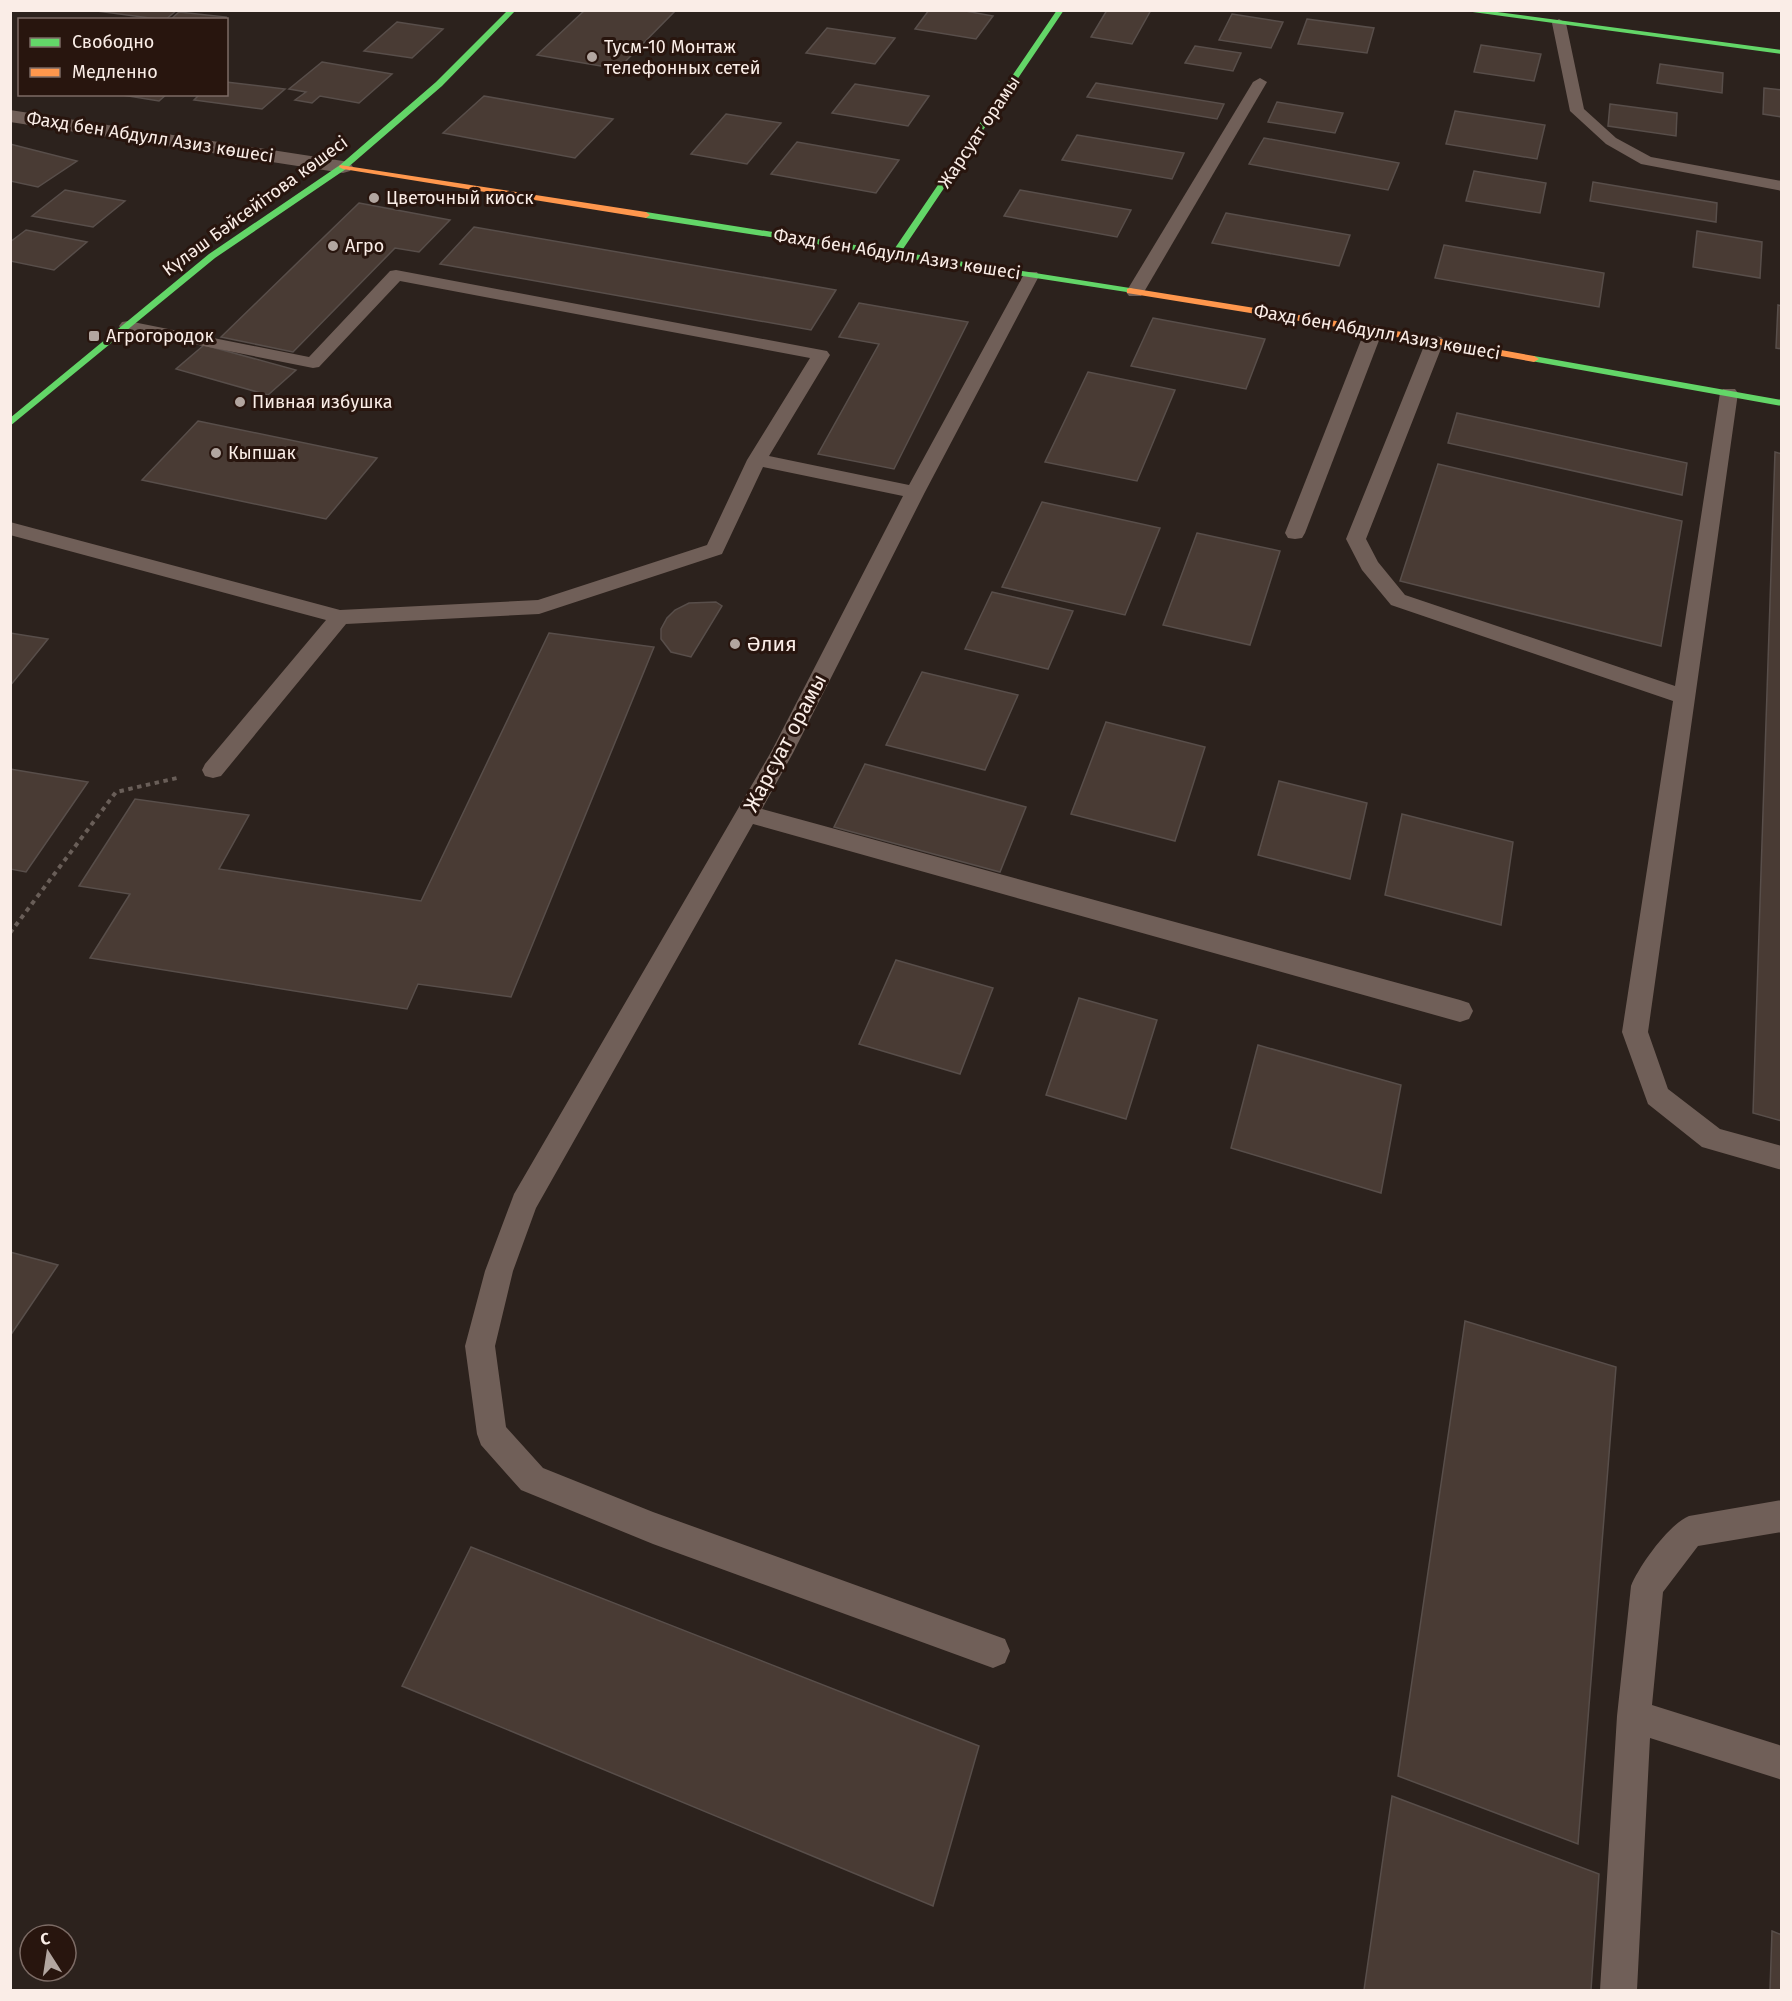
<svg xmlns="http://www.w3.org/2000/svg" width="1792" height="2001" viewBox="0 0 1792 2001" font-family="'Fira Sans',sans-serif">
	<rect width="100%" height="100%" fill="#2c221d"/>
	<g fill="#493b34" stroke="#584e4a" stroke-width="1.5">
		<path d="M89,10H177L165,20Z"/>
		<path d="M585,10H672L675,11L618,69L537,55Z"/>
		<path d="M929,10H960L993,16L976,39L915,29Z"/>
		<path d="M1107,10H1151L1132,44L1091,37Z"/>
		<path d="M179,12L226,17L224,20H170Z"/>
		<path d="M1232,14L1283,22L1271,48L1219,40Z"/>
		<path d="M1307,19L1374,28L1367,53L1298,44Z"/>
		<path d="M397,22L443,29L412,58L364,51Z"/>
		<path d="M827,28L895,38L875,64L806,53Z"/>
		<path d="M1481,45L1541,54L1534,81L1474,72Z"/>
		<path d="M1195,46L1241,53L1233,71L1185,63Z"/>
		<path d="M322,62L392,74L359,103L320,96L312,103L295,100L306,92L289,89Z"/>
		<path d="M1660,64L1723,73L1722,93L1657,83Z"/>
		<path d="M226,82L285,89L262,109L194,100L200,94H226Z"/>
		<path d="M1096,83L1224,104L1217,119L1087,97Z"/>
		<path d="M855,84L929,96L908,126L832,113Z"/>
		<path d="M1764,88L1782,90V117L1763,114Z"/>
		<path d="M116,94H167L159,101Z"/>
		<path d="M484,96L613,119L575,158L443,133Z"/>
		<path d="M1277,102L1343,113L1335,133L1268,122Z"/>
		<path d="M1610,104L1677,113L1676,136L1608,126Z"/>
		<path d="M1455,111L1545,125L1537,159L1446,144Z"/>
		<path d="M726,114L781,123L747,164L691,154Z"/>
		<path d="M1077,135L1184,153L1172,179L1062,160Z"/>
		<path d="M1264,138L1399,163L1388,190L1249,164Z"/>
		<path d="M797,142L899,160L876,193L771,174Z"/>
		<path d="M10,144L77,161L38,187L10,181Z"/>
		<path d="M1474,171L1546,183L1540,213L1466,201Z"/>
		<path d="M1593,182L1717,203L1716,222L1590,201Z"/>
		<path d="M65,190L125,201L93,227L32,216Z"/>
		<path d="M1020,190L1131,210L1117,237L1004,216Z"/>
		<path d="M359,203L450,220L419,252L395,248L293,352L221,337Z"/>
		<path d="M1226,213L1350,235L1339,266L1212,243Z"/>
		<path d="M474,227L836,290L811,330L440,264Z"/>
		<path d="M26,230L87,242L54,270L10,261V242Z"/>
		<path d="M1697,231L1762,242L1760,278L1693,267Z"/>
		<path d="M1444,245L1604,273L1599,307L1435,278Z"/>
		<path d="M859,303L968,322L894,469L818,454L879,344L839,337Z"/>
		<path d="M1778,305L1782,306V349L1776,348Z"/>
		<path d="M1153,318L1265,339L1246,389L1131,366Z"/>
		<path d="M204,345L296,370L268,395L176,369Z"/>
		<path d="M1088,372L1175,390L1137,481L1045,462Z"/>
		<path d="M1457,413L1687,463L1682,495L1448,443Z"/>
		<path d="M198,421L377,458L326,519L142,480Z"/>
		<path d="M1775,452L1782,454V1121L1753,1113Z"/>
		<path d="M1438,464L1682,521L1661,646L1400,581Z"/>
		<path d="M1042,502L1160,528L1125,615L1002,587Z"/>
		<path d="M1197,533L1280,551L1250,645L1163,625Z"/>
		<path d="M992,592L1073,611L1048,669L965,649Z"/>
		<path d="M716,602L722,606L691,657L671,652L661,639V629L667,618L675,610L689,603Z"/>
		<path d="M10,633L48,639L10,686Z"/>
		<path d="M549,633L654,647L511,997L418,984L407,1009L90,958L130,894L79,886L135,799L249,815L219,869L421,901Z"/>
		<path d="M922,672L1018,695L985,770L886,745Z"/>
		<path d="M1106,722L1205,747L1175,841L1071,814Z"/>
		<path d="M865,764L1026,807L1000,872L834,827Z"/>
		<path d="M10,769L88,782L26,872L10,869Z"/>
		<path d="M1279,781L1367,803L1350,879L1258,855Z"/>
		<path d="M1402,814L1513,842L1501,925L1385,895Z"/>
		<path d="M896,960L993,988L960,1074L859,1044Z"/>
		<path d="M1079,998L1157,1020L1126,1119L1046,1095Z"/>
		<path d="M1258,1045L1401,1085L1381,1193L1231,1148Z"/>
		<path d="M10,1252L58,1265L10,1336Z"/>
		<path d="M1465,1321L1616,1367L1578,1844L1398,1776Z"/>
		<path d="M471,1547L979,1746L933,1906L402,1686Z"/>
		<path d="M1392,1796L1599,1874L1591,1990H1364Z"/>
		<path d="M1772,1931L1782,1935V1990H1770Z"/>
	</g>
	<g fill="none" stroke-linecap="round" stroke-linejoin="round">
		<path stroke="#695e58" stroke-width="4" stroke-dasharray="4.5 4.5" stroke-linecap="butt" d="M10,933L116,792L177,778"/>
		<g fill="#705f58" fill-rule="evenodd">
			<path d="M1559,19L1566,23L1584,109L1616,138L1651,157L1782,181V191L1641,164L1606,144L1570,111L1552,23Z"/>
			<path d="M1260,78L1267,82L1144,292L1141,296H1129L1126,292L1253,82Z"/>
			<path d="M396,270L827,351L830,355L769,456L909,485L1023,276L1025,272H1037L1039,276L925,492L793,753L762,809L1460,1000L1469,1003L1473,1011L1469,1019L1460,1022L753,824L536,1208L513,1271L495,1346L506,1427L543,1468L653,1512L1005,1639L1010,1651L1005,1663L993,1668L653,1544L521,1490L481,1445L477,1434L465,1346L485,1271L514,1194L771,752L903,496L763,467L722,554L539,614L346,624L221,776L213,778L205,776L202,770L205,764L326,620L10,535V522L340,610L538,600L707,545L747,460L810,358L400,281L319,367L313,368L128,331L122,330L119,326L122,322L128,321L309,357L390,271Z"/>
			<path d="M1374,325L1380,326L1383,330L1305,533L1302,538L1295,539L1288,538L1285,533L1365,330L1368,326Z"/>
			<path d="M1435,336L1441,337L1444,341L1366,539L1378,562L1405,595L1675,686L1720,393L1723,389H1735L1738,393L1648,1032L1668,1089L1720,1129L1782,1146V1170L1702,1147L1648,1104L1622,1032L1673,701L1391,605L1362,570L1346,539L1426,341L1429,337Z"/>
			<path d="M1782,1500V1532L1698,1546L1663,1592L1652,1705L1782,1746V1780L1650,1738L1637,1990H1600L1617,1716L1631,1586C1639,1566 1669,1524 1689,1516Z"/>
		</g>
		<path fill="#705f58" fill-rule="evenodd" d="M10,110L343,161L350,163L353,167L350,171L343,173L10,122Z"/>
		<g fill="#63d668" fill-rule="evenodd">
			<path d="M508,10H516L442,86L346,169L215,258L10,426V418L209,254L340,165L436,82Z"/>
			<path d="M1057,10H1064L901,252L1130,288L1133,289V293L646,218L642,215L646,212L893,251Z"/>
			<path d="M1458,10H1482L1782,50V54Z"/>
			<path d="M1534,356L1782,400V406L1531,361V357Z"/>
		</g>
		<g fill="#ff974d" fill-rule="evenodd">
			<path d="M340,165L646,212L650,215L646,218L343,169L339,167Z"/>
			<path d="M1130,288L1374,327L1534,356L1539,359L1534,362L1374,333L1127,293V289Z"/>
		</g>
	</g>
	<g fill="#b2a6a0" stroke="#28150e" stroke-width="2">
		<circle cx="592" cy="57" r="6"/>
		<circle cx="374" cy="198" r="6"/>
		<circle cx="333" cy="246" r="6"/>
		<rect x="88" y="330" width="12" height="12" rx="3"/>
		<circle cx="240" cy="402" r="6"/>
		<circle cx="216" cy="453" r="6"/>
		<circle cx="735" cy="644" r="6"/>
	</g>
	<g text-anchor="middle" stroke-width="6" stroke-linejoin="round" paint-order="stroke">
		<g font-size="18" fill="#faede7" stroke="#28150e" text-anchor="start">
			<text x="604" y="53">Тусм-10 Монтаж<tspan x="604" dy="21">телефонных сетей</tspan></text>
			<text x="386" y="204">Цветочный киоск</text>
			<text x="345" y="252">Агро</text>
			<text x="106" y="342">Агрогородок</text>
			<text x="252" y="408">Пивная избушка</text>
			<text x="228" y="459">Кыпшак</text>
		</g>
		<g font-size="18" fill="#faede7" stroke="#28150e">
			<text transform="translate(979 132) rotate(-56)" y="6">Жарсуат орамы</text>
			<text transform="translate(150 137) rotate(9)" y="6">Фахд бен Абдулл Азиз көшесі</text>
			<text transform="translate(255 206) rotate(-36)" y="6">Күләш Бәйсейітова көшесі</text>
			<text transform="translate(897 254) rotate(9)" y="6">Фахд бен Абдулл Азиз көшесі</text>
			<text transform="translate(1377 332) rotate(10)" y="6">Фахд бен Абдулл Азиз көшесі</text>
		</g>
		<g font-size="21" fill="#faede7" stroke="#28150e" text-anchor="start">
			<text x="747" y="651">Әлия</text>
		</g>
		<g font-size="21" fill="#faede7" stroke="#28150e">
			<text transform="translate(785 743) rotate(-62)" y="7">Жарсуат орамы</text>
		</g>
	</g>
	<rect width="1792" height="2001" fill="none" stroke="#faede7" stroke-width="24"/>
	<rect x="18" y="18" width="210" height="78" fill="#28150e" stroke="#7c6b65" stroke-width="1.5"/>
	<rect x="30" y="38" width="30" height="9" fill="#63d668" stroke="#7c6b65" stroke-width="1.5"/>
	<text x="72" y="48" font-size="18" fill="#faede7">Свободно</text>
	<rect x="30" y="68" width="30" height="9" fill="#ff974d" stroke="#7c6b65" stroke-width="1.5"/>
	<text x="72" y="78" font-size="18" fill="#faede7">Медленно</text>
	<g transform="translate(48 1953) rotate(348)"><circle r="28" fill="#28150e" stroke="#7c6b65" stroke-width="1.5"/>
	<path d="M0-4.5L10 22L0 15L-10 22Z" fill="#b2a6a0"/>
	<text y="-9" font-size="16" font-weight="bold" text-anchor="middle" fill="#faede7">С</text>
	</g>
</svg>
